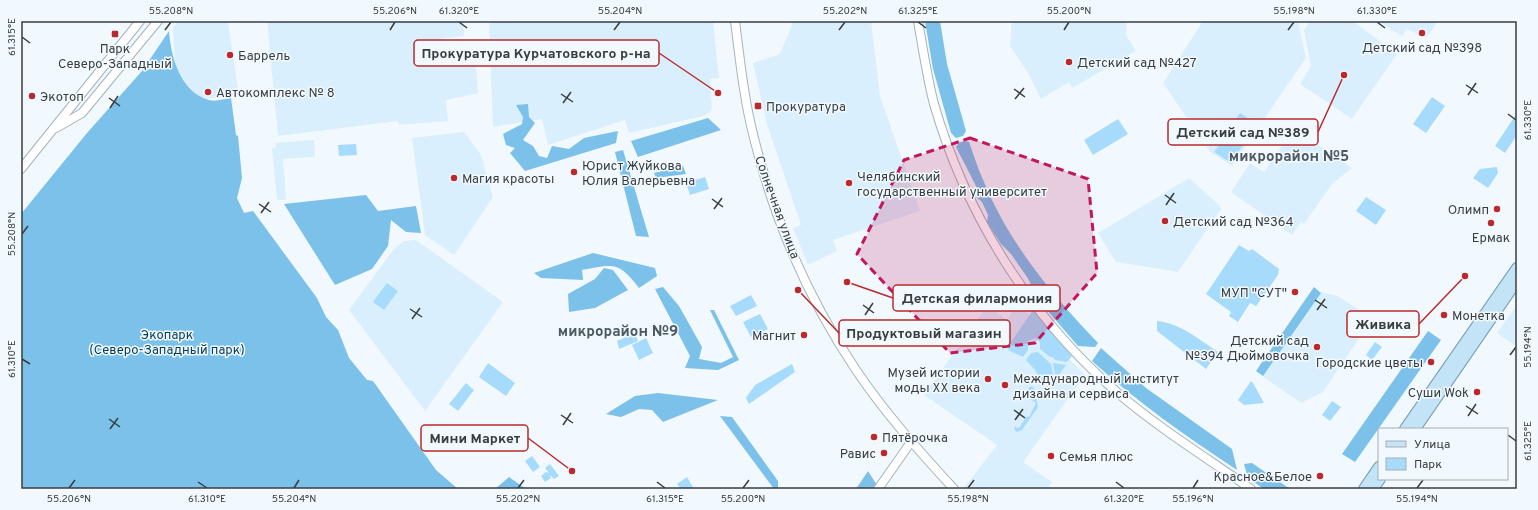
<svg xmlns="http://www.w3.org/2000/svg" width="1538" height="510" viewBox="0 0 1538 510" font-family="Overpass,sans-serif">
	<rect width="100%" height="100%" fill="#f1f9fe"/>
	<g fill="#daeffd">
		<path d="M179,21H228L239,96L177,101L173,27Z"/>
		<path d="M267,21H463L464,36L440,39L441,57L475,54L478,93L446,100L448,121L399,125L398,121L278,136Z"/>
		<path d="M489,21H713L719,78L710,79L712,108L710,112L703,116L629,133L625,120L548,145L542,119L493,127Z"/>
		<path d="M791,21H871L880,96L920,211L833,240L837,251L808,265L793,228L801,225L767,124L753,63L780,54L792,25Z"/>
		<path d="M1012,21H1127L1126,35L1136,51L1072,88L1069,82L1041,99L1028,73L1010,46Z"/>
		<path d="M1203,21H1298L1306,58L1232,166L1210,152L1163,83Z"/>
		<path d="M1310,21H1353L1397,54L1352,119L1300,84L1311,66L1304,30Z"/>
		<path d="M1377,21H1438L1426,38L1407,29L1402,36Z"/>
		<path d="M1294,128L1352,168L1332,184L1304,224L1301,222L1292,235L1231,192L1250,163L1264,172Z"/>
		<path d="M464,132L481,155L493,197L454,255L425,235L412,138Z"/>
		<path d="M314,140L315,157L283,159L286,200H277L272,148H276L275,143Z"/>
		<path d="M1189,178L1219,205L1221,209L1178,272L1116,262L1098,233Z"/>
		<path d="M416,240L503,302L425,411L349,310L394,249L404,241Z"/>
		<path d="M1320,292L1338,296L1372,319L1323,392L1301,403L1262,376Z"/>
		<path d="M1018,302L1071,361L1085,375L1023,462L1052,482L1047,489H963L997,445L924,395L985,309L988,306L1007,320Z"/>
		<path d="M1517,305V347L1497,333Z"/>
	</g>
	<g fill="#a7dbfb">
		<path d="M1432,97L1445,106L1426,133L1413,124Z"/>
		<path d="M1240,113L1257,124L1231,163L1214,152Z"/>
		<path d="M1517,113V135L1505,153L1495,146Z"/>
		<path d="M1118,119L1128,134L1093,155L1084,140Z"/>
		<path d="M356,144L357,155L339,156L338,145Z"/>
		<path d="M1497,167L1498,173L1488,188L1473,178L1480,169Z"/>
		<path d="M705,177L709,189L690,195L686,183Z"/>
		<path d="M1366,197L1386,210L1376,225L1356,211Z"/>
		<path d="M1239,245L1249,251L1252,249L1279,269L1278,275L1256,306L1250,303L1238,322L1229,316L1231,312L1206,294Z"/>
		<path d="M387,283L398,291L384,310L373,302Z"/>
		<path d="M751,295L757,306L736,316L730,306Z"/>
		<path d="M1033,310L1072,356L1067,362L1055,360L1053,357H1050L1040,349V342L1035,338L1028,341V350L1023,357L1008,350L1011,342Z"/>
		<path d="M760,314L768,329L751,337L743,322Z"/>
		<path d="M1157,321C1180,323 1200,340 1218,352L1206,369L1157,331Z"/>
		<path d="M635,333L638,341L619,349L617,341Z"/>
		<path d="M646,338L653,353L639,360L632,345Z"/>
		<path d="M1375,342L1382,347L1372,360L1366,355Z"/>
		<path d="M1038,352L1051,364L1054,379L1041,380L1035,370L1026,360L1031,353Z"/>
		<path d="M488,363L515,383L506,396L479,377Z"/>
		<path d="M1054,363L1066,365L1056,379L1053,364Z"/>
		<path d="M792,364L795,372L749,404L746,398L755,385Z"/>
		<path d="M1251,381L1253,383L1264,403L1244,405L1238,400Z"/>
		<path d="M466,383L474,390L458,411L449,404Z"/>
		<path d="M1031,386L1034,388L1038,407L1022,430L1017,432L1014,429L1015,427L1019,428L1027,416L1029,417L1036,403L1023,394Z"/>
		<path d="M1332,401L1341,407L1330,421L1322,415Z"/>
		<path d="M532,456L540,467L533,472L525,461Z"/>
		<path d="M550,464L559,476L554,479L550,475L551,478L545,482L541,476L546,472L549,473L545,468Z"/>
		<path d="M687,477L694,489H681L677,484Z"/>
	</g>
	<g fill="#7bc1ea">
		<path d="M925,21H940L947,64L966,131L963,136L956,138L951,133L933,69Z"/>
		<path d="M169,31C171,57 180,92 209,100C215,102 224,99 231,98L236,135L238,136L242,178L237,198L244,213L253,211L317,298L326,317L338,330L349,358L367,380L373,381L436,470L458,489H21V214L87,133L142,71Z"/>
		<path d="M528,104L529,117L535,123L523,140L533,146L539,156L547,158L552,146L569,149L584,138L618,131L616,143L525,171L510,153L515,148L506,145L503,134L522,124L523,117L516,105Z"/>
		<path d="M708,118L721,130L638,157L631,141Z"/>
		<path d="M965,141L969,142C974,156 978,169 984,182C1009,243 1053,296 1098,343L1095,347L1078,346L1041,303L1027,277L1011,254L1001,244L987,222L988,215L982,202L976,197L977,188L956,147L959,143Z"/>
		<path d="M623,150L649,237L636,236L615,152Z"/>
		<path d="M683,166L686,174L656,178L654,173Z"/>
		<path d="M366,195L378,211L416,206L421,233L406,232L391,220L388,246L372,269L335,285L284,204Z"/>
		<path d="M593,253L655,268L657,276L639,288C619,261 613,264 582,270L583,280L541,278L534,273Z"/>
		<path d="M604,268L613,270L628,290L595,308L569,312L568,294L595,279Z"/>
		<path d="M663,287L679,306L702,347L699,359L721,363L733,357L710,310H714L739,360L718,370L685,368L690,356L655,289Z"/>
		<path d="M1314,287L1321,293L1263,376L1256,371Z"/>
		<path d="M1428,331L1441,340L1355,462L1342,454Z"/>
		<path d="M1101,348L1146,388L1232,449L1237,470C1186,436 1137,402 1092,361Z"/>
		<path d="M658,393L718,400L663,422L652,410L639,409L621,417L606,414L635,396Z"/>
		<path d="M720,416L732,417L778,481V489H774Z"/>
		<path d="M1252,463L1290,489H1264L1248,478L1244,464Z"/>
		<path d="M868,471L877,485L874,489H856Z"/>
		<path d="M509,477L526,489H495Z"/>
	</g>
	<g fill="none" stroke-linecap="round" stroke-linejoin="round">
		<g stroke="#a6b3bb" stroke-width="10">
			<g id="minor">
				<path d="M735,21C740,60 744,100 754,138C774,219 809,300 856,370C885,413 919,451 954,489"/>
				<path d="M918,21C923,49 927,77 934,104C966,215 1031,319 1119,394C1160,429 1207,458 1251,489"/>
				<path d="M56,128L82,113L158,21"/>
				<path d="M21,169L140,21"/>
				<path d="M878,489L911,442"/>
			</g>
		</g>
		<g stroke="#789db3" stroke-width="12">
			<g id="major">
				<path d="M1405,429L1517,268"/>
				<path d="M1415,429L1517,281"/>
				<path d="M1364,489L1379,467"/>
				<path d="M1373,489L1380,479"/>
			</g>
		</g>
		<use href="#minor" stroke="#fff" stroke-width="8"/>
		<use href="#major" stroke="#c3e3f7" stroke-width="10"/>
	</g>
	<path fill="#c2185b" fill-opacity="0.2" stroke="#c2185b" stroke-width="3" stroke-dasharray="8 5" stroke-linejoin="round" d="M970,138L1088,179L1097,273L1035,343L950,353L857,254L904,160Z"/>
	<path fill="none" stroke="#373d40" stroke-width="1.5" d="M459,22L467,28M918,22L926,28M1377,22L1385,28M165,30L171,22M390,30L395,22M614,30L620,22M839,30L845,22M1064,30L1069,22M1288,30L1294,22M22,37L30,43M1466,85L1478,93M1014,89L1025,97M561,94L573,102M1468,95L1476,83M109,98L120,106M1015,99L1024,88M563,103L571,92M110,108L118,96M1508,114L1516,120M1165,195L1176,203M712,199L723,207M259,204L271,212M1166,205L1174,193M714,209L722,198M261,213L269,202M22,234L28,226M1315,300L1327,308M863,305L874,313M410,309L422,317M1317,310L1325,299M865,315L873,303M412,319L420,308M1510,355L1516,347M22,359L30,364M1466,406L1478,414M1014,410L1025,418M561,415L573,423M1468,416L1476,404M109,419L120,427M1015,420L1023,409M563,425L571,413M110,429L118,418M1508,435L1516,441M198,482L207,488M657,482L665,488M1116,482L1124,488M69,488L75,480M294,488L299,480M518,488L524,480M743,488L749,480M968,488L974,480M1193,488L1198,480M1417,488L1423,480"/>
	<g fill="#ba2a2c" stroke="#f1f9fe" stroke-width="1.5">
		<circle cx="1422" cy="33" r="4"/>
		<rect x="111" y="30" width="8" height="8" rx="2"/>
		<circle cx="230" cy="55" r="4"/>
		<circle cx="1069" cy="62" r="4"/>
		<circle cx="208" cy="92" r="4"/>
		<circle cx="32" cy="96" r="4"/>
		<rect x="754" y="102" width="8" height="8" rx="2"/>
		<circle cx="574" cy="172" r="4"/>
		<circle cx="454" cy="178" r="4"/>
		<circle cx="849" cy="183" r="4"/>
		<circle cx="1497" cy="209" r="4"/>
		<circle cx="1165" cy="221" r="4"/>
		<circle cx="1491" cy="223" r="4"/>
		<circle cx="1295" cy="292" r="4"/>
		<circle cx="1444" cy="315" r="4"/>
		<circle cx="804" cy="335" r="4"/>
		<circle cx="1317" cy="347" r="4"/>
		<circle cx="1431" cy="362" r="4"/>
		<circle cx="988" cy="379" r="4"/>
		<circle cx="1005" cy="385" r="4"/>
		<circle cx="1477" cy="392" r="4"/>
		<circle cx="874" cy="437" r="4"/>
		<circle cx="884" cy="453" r="4"/>
		<circle cx="1051" cy="456" r="4"/>
		<circle cx="1320" cy="476" r="4"/>
	</g>
	<g text-anchor="middle" stroke-width="3" stroke-linejoin="round" paint-order="stroke">
		<g font-size="13" fill="#373d40" stroke="#f1f9fe" text-anchor="start">
			<text x="1422" y="52" text-anchor="middle">Детский сад №398</text>
			<text x="115" y="53" text-anchor="middle">Парк<tspan x="115" dy="15">Северо-Западный</tspan></text>
			<text x="238" y="60">Баррель</text>
			<text x="1077" y="67">Детский сад №427</text>
			<text x="216" y="97">Автокомплекс № 8</text>
			<text x="40" y="101">Экотоп</text>
			<text x="766" y="111">Прокуратура</text>
			<text x="582" y="170">Юрист Жуйкова<tspan x="582" dy="15">Юлия Валерьевна</tspan></text>
			<text x="857" y="181">Челябинский<tspan x="857" dy="15">государственный университет</tspan></text>
			<text x="462" y="183">Магия красоты</text>
			<text x="1489" y="214" text-anchor="end">Олимп</text>
			<text x="1173" y="226">Детский сад №364</text>
			<text x="1491" y="242" text-anchor="middle">Ермак</text>
			<text x="1287" y="297" text-anchor="end">МУП "СУТ"</text>
			<text x="1452" y="320">Монетка</text>
			<text x="796" y="340" text-anchor="end">Магнит</text>
			<text x="1309" y="345" text-anchor="end">Детский сад<tspan x="1309" dy="15">№394 Дюймовочка</tspan></text>
			<text x="1423" y="367" text-anchor="end">Городские цветы</text>
			<text x="980" y="377" text-anchor="end">Музей истории<tspan x="980" dy="15">моды XX века</tspan></text>
			<text x="1013" y="383">Международный институт<tspan x="1013" dy="15">дизайна и сервиса</tspan></text>
			<text x="1469" y="397" text-anchor="end">Суши Wok</text>
			<text x="882" y="442">Пятёрочка</text>
			<text x="876" y="458" text-anchor="end">Равис</text>
			<text x="1059" y="461">Семья плюс</text>
			<text x="1312" y="481" text-anchor="end">Красное&amp;Белое</text>
		</g>
		<g font-size="13" fill="#373d40" stroke="#f1f9fe">
			<text transform="translate(778 207) rotate(70)" y="5">Солнечная улица</text>
		</g>
		<g font-size="13" fill="#003c58" stroke="#f1f9fe">
			<text x="167" y="339">Экопарк<tspan x="167" dy="15">(Северо-Западный парк)</tspan></text>
		</g>
		<g font-size="15" font-weight="bold" fill="#4d5860" stroke="#f1f9fe">
			<text x="1289" y="161">микрорайон №5</text>
			<text x="618" y="336">микрорайон №9</text>
		</g>
	</g>
	<path fill="none" stroke="#ba2a2c" stroke-width="1.5" d="M718 93L659 53M1344 75L1318 132M847 282L893 298M1465 276L1419 324M798 290L839 333M572 471L528 438"/>
	<g fill="#ba2a2c" stroke="#f1f9fe" stroke-width="1.5">
		<circle cx="718" cy="93" r="4"/>
		<circle cx="1344" cy="75" r="4"/>
		<circle cx="847" cy="282" r="4"/>
		<circle cx="1465" cy="276" r="4"/>
		<circle cx="798" cy="290" r="4"/>
		<circle cx="572" cy="471" r="4"/>
	</g>
	<g fill="#f1f9fe" stroke="#ba2a2c" stroke-width="1.5">
		<rect x="414" y="40" width="245" height="26" rx="4"/>
		<rect x="1168" y="119" width="150" height="26" rx="4"/>
		<rect x="893" y="285" width="167" height="26" rx="4"/>
		<rect x="1347" y="311" width="72" height="26" rx="4"/>
		<rect x="839" y="320" width="171" height="26" rx="4"/>
		<rect x="421" y="425" width="107" height="26" rx="4"/>
	</g>
	<g font-size="14" text-anchor="middle" font-weight="bold" fill="#373d40">
		<text x="536" y="58">Прокуратура Курчатовского р-на</text>
		<text x="1243" y="137">Детский сад №389</text>
		<text x="977" y="303">Детская филармония</text>
		<text x="1383" y="329">Живика</text>
		<text x="924" y="338">Продуктовый магазин</text>
		<text x="475" y="443">Мини Маркет</text>
	</g>
	<rect width="1538" height="510" fill="none" stroke="#f1f9fe" stroke-width="44"/>
	<rect x="1378" y="428" width="130" height="52" fill="#f1f9fe" stroke="#a7aeb2"/>
	<rect x="1386" y="441" width="20" height="6" fill="#c3e3f7" stroke="#a7aeb2"/>
	<text x="1414" y="448" font-size="12" fill="#373d40">Улица</text>
	<rect x="1386" y="458" width="20" height="12" fill="#a7dbfb" stroke="#a7aeb2"/>
	<text x="1414" y="468" font-size="12" fill="#373d40">Парк</text>
	<rect x="22" y="22" width="1494" height="466" fill="none" stroke="#373d40" stroke-width="1.5"/>
	<g font-size="10" text-anchor="middle" fill="#373d40">
		<text x="171" y="14">55.208°N</text>
		<text x="395" y="14">55.206°N</text>
		<text x="459" y="14">61.320°E</text>
		<text x="620" y="14">55.204°N</text>
		<text x="845" y="14">55.202°N</text>
		<text x="918" y="14">61.325°E</text>
		<text x="1069" y="14">55.200°N</text>
		<text x="1294" y="14">55.198°N</text>
		<text x="1377" y="14">61.330°E</text>
		<text transform="translate(11 37) rotate(-90)" y="4">61.315°E</text>
		<text transform="translate(1527 120) rotate(-90)" y="4">61.330°E</text>
		<text transform="translate(11 234) rotate(-90)" y="4">55.208°N</text>
		<text transform="translate(1527 347) rotate(-90)" y="4">55.194°N</text>
		<text transform="translate(11 359) rotate(-90)" y="4">61.310°E</text>
		<text transform="translate(1527 441) rotate(-90)" y="4">61.325°E</text>
		<text x="69" y="502">55.206°N</text>
		<text x="207" y="502">61.310°E</text>
		<text x="294" y="502">55.204°N</text>
		<text x="518" y="502">55.202°N</text>
		<text x="665" y="502">61.315°E</text>
		<text x="743" y="502">55.200°N</text>
		<text x="968" y="502">55.198°N</text>
		<text x="1124" y="502">61.320°E</text>
		<text x="1193" y="502">55.196°N</text>
		<text x="1417" y="502">55.194°N</text>
	</g>
</svg>
